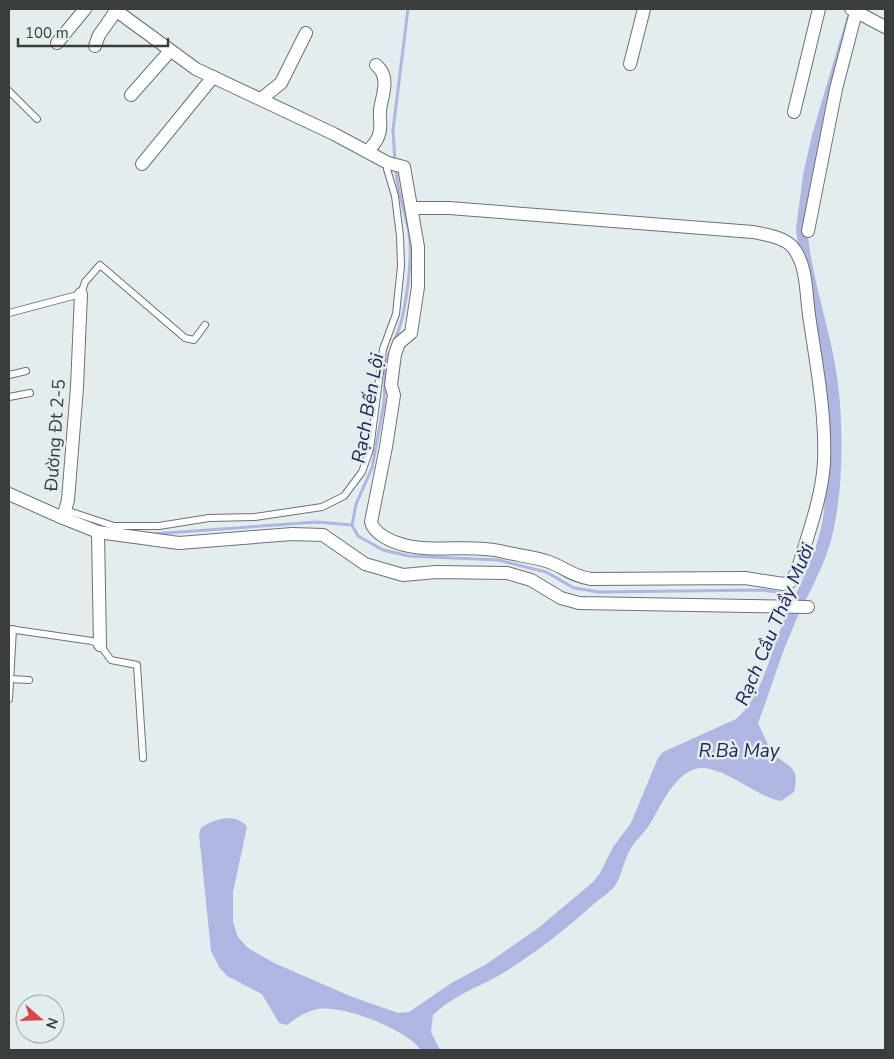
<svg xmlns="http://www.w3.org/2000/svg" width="894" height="1059" viewBox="0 0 894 1059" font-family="'Nunito Sans',sans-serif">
	<rect width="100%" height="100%" fill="#e3edee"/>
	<path fill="#afb6e2" d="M847,16H850L807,224C810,276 830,326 837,377C844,426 844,499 829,547C820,576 803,602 792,630C779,660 770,692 758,723C762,731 766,743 772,751C785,768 801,763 794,792L781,801C755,797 720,762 695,769C672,776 660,809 648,827C643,834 636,840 631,848C624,859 622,875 615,886C610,892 601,898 595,903C565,930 532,956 498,976C476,988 451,997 433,1015L431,1032L440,1050H421C406,1029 344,1005 318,1009C307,1011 296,1018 287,1025L279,1023L262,994L227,976L219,967L211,951L199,834L201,828C213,819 236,812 247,827L233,892V922L238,937L248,948L274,963L350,996L398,1013L409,1012L453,982L485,965L537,929L593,882L600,873L613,847L631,823L658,758L663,752L736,719C763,696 770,653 784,620C796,592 811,566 819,536C824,518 825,501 827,483L796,229L803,175L812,135Z"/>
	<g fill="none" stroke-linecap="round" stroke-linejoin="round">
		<g stroke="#afb6e2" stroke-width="3">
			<path d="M395,162L393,130L408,9"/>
			<path d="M395,339C406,316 413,258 409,233C405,212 397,190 396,169"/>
			<path d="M390,352L386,361L384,403L372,468L356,504L352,525L358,536L383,550L409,556L498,560L546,572L574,588L599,592L763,590L799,596"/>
			<path d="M153,534L317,522L352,525"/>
		</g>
		<g stroke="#6a7375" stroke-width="8">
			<g id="service">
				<path d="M9,91L37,119"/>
				<path d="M9,313L81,294L85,282L100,265L185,338L194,340L205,325"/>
				<path d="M9,375L26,371"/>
				<path d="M9,397L30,393"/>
				<path d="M65,510L114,526H159L209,518L255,517L322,507L344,496L362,472L370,449L383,349L396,314L401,266L400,236L395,196L387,169L388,163"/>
				<path d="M9,629L92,641L100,645L111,660L137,665L143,758"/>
				<path d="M10,679L29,680"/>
				<path d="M9,699L13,629"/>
			</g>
		</g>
		<g stroke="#6a7375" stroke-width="14">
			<g id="minor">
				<path d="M114,9L196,69L334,134L388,163L404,167L418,247V287L411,333L399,343L395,354L391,385L394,395L386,447L371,522C374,534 392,542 404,545C434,553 469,544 500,551C514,555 535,557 549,562C566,568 571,576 591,579L745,578L783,584L790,582L797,572C807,536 822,499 824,462C826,413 816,363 809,315C806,294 807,266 794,249C786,237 766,235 753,232L449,208H413"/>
				<path d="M851,9L885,27"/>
				<path d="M57,43L85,9"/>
				<path d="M95,46L99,35L116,11"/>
				<path d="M630,64L644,9"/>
				<path d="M131,95L170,51"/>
				<path d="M261,99L281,83L306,33"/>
				<path d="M794,112L819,9"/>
				<path d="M368,151C372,146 378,141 379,134C382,127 379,118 380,110C382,95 391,77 376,65"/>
				<path d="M142,164L213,77"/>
				<path d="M808,231L836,89L856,12"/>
				<path d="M9,494L63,518L68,500L77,387L81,294"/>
				<path d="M63,518L98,532L179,543L292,534L323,535L365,564L403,575L436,572L507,573L531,580L561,598L579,603L808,607"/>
				<path d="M98,532L100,645"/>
			</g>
		</g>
		<use href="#service" stroke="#fff" stroke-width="6"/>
		<use href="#minor" stroke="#fff" stroke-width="12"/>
	</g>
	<g text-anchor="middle" stroke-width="5" stroke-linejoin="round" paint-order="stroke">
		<g font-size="18" fill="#393d3e" stroke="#e3edee">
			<text transform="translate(55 435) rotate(-86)" y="6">Đường Đt 2-5</text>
		</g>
		<g font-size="19" font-style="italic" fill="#212156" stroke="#e3edee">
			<text transform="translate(367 408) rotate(-80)" y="7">Rạch Bến Lội</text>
			<text transform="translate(774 624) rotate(-67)" y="7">Rạch Cầu Thầy Mười</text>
			<text x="739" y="757">R.Bà May</text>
		</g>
	</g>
	<rect width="894" height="1059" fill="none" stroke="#393d3e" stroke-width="20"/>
	<g transform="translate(40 1019) rotate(110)"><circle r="24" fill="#e3edee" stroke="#9fa7a8"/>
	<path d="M0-4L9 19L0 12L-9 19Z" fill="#d6464b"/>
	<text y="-8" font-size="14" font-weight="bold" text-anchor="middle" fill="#393d3e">N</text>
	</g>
	<path d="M18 38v8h150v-8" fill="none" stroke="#393d3e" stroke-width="2.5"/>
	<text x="25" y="38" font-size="15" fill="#393d3e" stroke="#e3edee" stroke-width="4" paint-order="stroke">100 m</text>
</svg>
